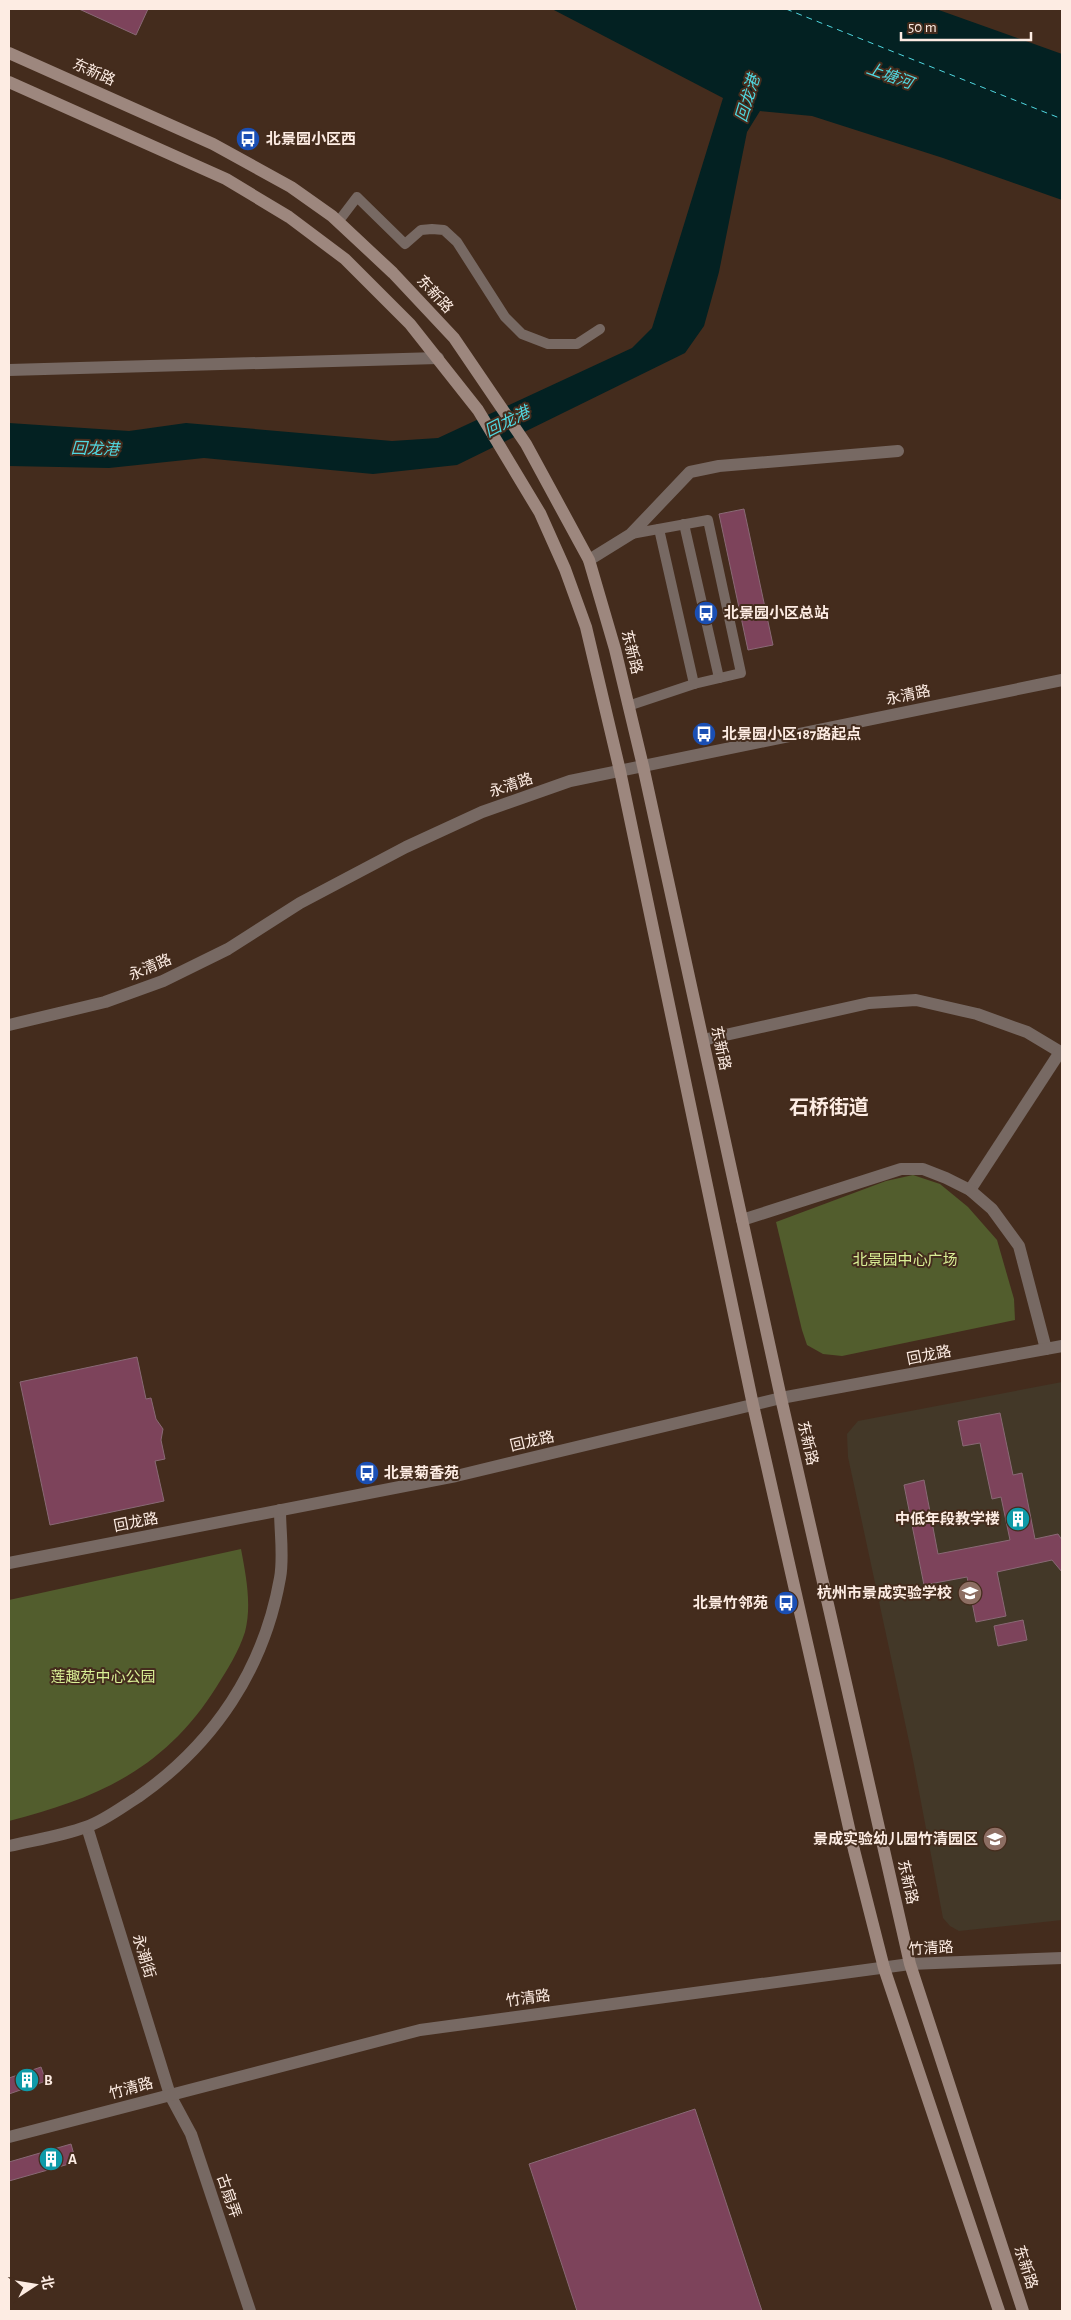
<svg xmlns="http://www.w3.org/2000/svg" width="1071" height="2320" viewBox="0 0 1071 2320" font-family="'Alegreya Sans','Noto Sans SC',sans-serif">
	<rect width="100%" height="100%" fill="#442c1d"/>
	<path fill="#433828" d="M1062,1382V1920L959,1931L950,1926L943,1918L913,1760L848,1457L847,1434L858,1421Z"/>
	<g fill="#525d2d">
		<path d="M913,1175L940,1184L968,1207L997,1240L1014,1299L1015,1320L842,1356L823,1354L807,1345L802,1330L776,1222L886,1181Z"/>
		<path d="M241,1549C246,1576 252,1605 245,1632C239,1651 227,1670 217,1686C166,1768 99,1798 9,1821V1600Z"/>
	</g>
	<path fill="#032122" d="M552,9H936L1062,54V200L943,158L812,116L760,111L747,132L719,272L704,326L685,353L457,465L373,474L204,458L109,468L9,466V423L129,431L186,423L392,441L438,438L632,348L652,328L723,98Z"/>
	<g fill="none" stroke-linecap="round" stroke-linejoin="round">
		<path stroke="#50d8e1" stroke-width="1" stroke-dasharray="6 5" stroke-linecap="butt" d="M786,9L1062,119"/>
	</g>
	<g fill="#7d435b" stroke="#896975">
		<path d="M79,9H148L136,35Z"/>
		<path d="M744,509L773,645L748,650L719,514Z"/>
		<path d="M137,1357L146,1399L151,1398L156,1419L163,1429L161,1440L165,1459L155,1461L164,1501L50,1525L20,1382Z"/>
		<path d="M1000,1413L1013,1475L1022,1473L1035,1539L1058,1534L1062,1540V1572L1052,1560L997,1572L1006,1616L976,1622L967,1577L924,1585L904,1485L924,1480L938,1554L1010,1540L1001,1497L992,1499L980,1443L963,1446L958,1421Z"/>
		<path d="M1023,1620L1027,1640L998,1646L994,1626Z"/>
		<path d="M41,2067L46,2081L9,2094V2078Z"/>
		<path d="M695,2109L762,2311H577L529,2164Z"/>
		<path d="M71,2144L76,2162L9,2181V2162Z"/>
	</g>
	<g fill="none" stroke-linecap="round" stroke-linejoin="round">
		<g stroke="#776963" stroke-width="10">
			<path d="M338,222L357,197L405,244L421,230L432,229L444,230L457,242L505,317L522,334L548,344H577L600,329"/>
			<path d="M684,524L719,678"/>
			<path d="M659,529L694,684"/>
			<path d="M628,706L694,684L741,673L708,520L631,534"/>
		</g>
		<g stroke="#776963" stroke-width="12">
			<path d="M9,370L438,358"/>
			<path d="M589,560L631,534L690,472L719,466L898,451"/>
			<path d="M703,1040L869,1003L916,1000L977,1014L1027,1032L1062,1053"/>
			<path d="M970,1190L1060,1052"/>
			<path d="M742,1220L901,1169H923L946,1178L970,1190L992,1209L1019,1246L1046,1349"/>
			<path d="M87,1827L170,2095L191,2134L250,2311"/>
			<path d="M9,1846C34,1840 61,1836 86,1827C104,1821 122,1807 138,1797C214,1744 264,1669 280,1578C284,1557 280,1532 280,1510"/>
			<path d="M9,2137L420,2030L910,1964L1062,1958"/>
		</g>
		<g stroke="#776963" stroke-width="12">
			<path d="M9,1025L105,1002L163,981L228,949L300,903L406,847L482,812L570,781L1062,680"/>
			<path d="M9,1563L456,1476L781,1398L1062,1346"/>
		</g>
		<g stroke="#9d877e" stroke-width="12">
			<path d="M9,53L213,144L291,187L332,216L393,273L454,338L526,444L589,560L615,649L643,766L781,1398L910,1964L1023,2311"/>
			<path d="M9,82L226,179L289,217L345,259L410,324L478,410L540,513L565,569L586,627L620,771L753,1405L854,1850L884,1968L999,2311"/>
		</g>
	</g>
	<defs>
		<g id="bus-disc" transform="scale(1.25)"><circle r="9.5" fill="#1a4fb4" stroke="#442c1d"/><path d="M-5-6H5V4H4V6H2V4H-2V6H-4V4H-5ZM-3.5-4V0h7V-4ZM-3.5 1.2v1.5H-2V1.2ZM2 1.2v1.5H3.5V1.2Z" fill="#fff"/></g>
		<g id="building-disc" transform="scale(1.25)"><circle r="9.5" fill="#0f9aa8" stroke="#442c1d"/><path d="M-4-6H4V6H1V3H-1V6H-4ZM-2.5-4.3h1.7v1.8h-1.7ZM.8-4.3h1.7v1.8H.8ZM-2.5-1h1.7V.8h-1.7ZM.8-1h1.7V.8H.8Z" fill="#fff"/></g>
		<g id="school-disc" transform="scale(1.25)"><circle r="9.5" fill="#8d6e63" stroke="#442c1d"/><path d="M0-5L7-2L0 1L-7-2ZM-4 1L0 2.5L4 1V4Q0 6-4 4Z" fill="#fff"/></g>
	</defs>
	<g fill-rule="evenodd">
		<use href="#bus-disc" x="248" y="139"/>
		<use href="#bus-disc" x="706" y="613"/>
		<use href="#bus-disc" x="704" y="734"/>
		<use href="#bus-disc" x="367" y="1473"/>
		<use href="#building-disc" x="1018" y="1519"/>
		<use href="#school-disc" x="970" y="1593"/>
		<use href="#bus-disc" x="786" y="1603"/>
		<use href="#school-disc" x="995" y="1839"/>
		<use href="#building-disc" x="27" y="2080"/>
		<use href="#building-disc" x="51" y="2159"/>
	</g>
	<g text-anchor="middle" stroke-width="4" stroke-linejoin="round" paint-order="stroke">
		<g font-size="15" fill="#fdece3" stroke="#442c1d">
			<text transform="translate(94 72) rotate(24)" y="5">东新路</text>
			<text transform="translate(435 294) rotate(47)" y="5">东新路</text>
			<text transform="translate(632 652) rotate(76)" y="5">东新路</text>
			<text transform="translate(908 695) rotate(-12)" y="5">永清路</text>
			<text transform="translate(511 785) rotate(-19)" y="5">永清路</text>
			<text transform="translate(150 967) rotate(-23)" y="5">永清路</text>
			<text transform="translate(721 1048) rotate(78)" y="5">东新路</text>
			<text transform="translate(929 1355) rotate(-11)" y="5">回龙路</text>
			<text transform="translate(532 1441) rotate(-13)" y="5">回龙路</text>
			<text transform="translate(808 1443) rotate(77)" y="5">东新路</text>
			<text transform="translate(136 1522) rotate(-11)" y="5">回龙路</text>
			<text transform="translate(908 1882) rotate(77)" y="5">东新路</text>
			<text transform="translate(931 1948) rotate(-3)" y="5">竹清路</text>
			<text transform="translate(144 1956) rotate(73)" y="5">永潮街</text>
			<text transform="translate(528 1998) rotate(-8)" y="5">竹清路</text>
			<text transform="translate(131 2088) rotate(-15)" y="5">竹清路</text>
			<text transform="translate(229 2196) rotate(71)" y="5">古扇弄</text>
			<text transform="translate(1026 2267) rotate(72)" y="5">东新路</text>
		</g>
		<g font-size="15" font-weight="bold" fill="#fdece3" stroke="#442c1d" text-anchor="start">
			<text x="266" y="144">北景园小区西</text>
			<text x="724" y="618">北景园小区总站</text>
			<text x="722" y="739">北景园小区187路起点</text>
			<text x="384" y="1478">北景菊香苑</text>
			<text x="1000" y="1524" text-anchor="end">中低年段教学楼</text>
			<text x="952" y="1598" text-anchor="end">杭州市景成实验学校</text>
			<text x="768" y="1608" text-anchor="end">北景竹邻苑</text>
			<text x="978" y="1844" text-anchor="end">景成实验幼儿园竹清园区</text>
			<text x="44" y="2085">B</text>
			<text x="68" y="2164">A</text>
		</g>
		<g font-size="15" fill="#d9ef95" stroke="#442c1d">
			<text x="905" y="1265">北景园中心广场</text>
			<text x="103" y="1682">莲趣苑中心公园</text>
		</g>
		<g font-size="16" font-style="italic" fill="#50d8e1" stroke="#442c1d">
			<text transform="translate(890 75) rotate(20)" y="6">上塘河</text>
			<text transform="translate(747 98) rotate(-73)" y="6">回龙港</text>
			<text transform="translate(507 421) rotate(-27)" y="6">回龙港</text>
			<text transform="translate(95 448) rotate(2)" y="6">回龙港</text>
		</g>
		<g font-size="20" font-weight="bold" fill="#fdece3" stroke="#442c1d">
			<text x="829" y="1114">石桥街道</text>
		</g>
	</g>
	<rect width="1071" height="2320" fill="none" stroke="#fdece3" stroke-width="20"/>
	<g transform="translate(35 2285) rotate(78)" stroke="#442c1d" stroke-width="4" paint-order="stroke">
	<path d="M0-4L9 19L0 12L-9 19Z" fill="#fdece3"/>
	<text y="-8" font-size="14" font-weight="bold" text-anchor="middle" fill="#fdece3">北</text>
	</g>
	<path d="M901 32v8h130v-8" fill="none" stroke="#fdece3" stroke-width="2.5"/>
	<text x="908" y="32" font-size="15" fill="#fdece3" stroke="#442c1d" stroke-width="4" paint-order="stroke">50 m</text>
</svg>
